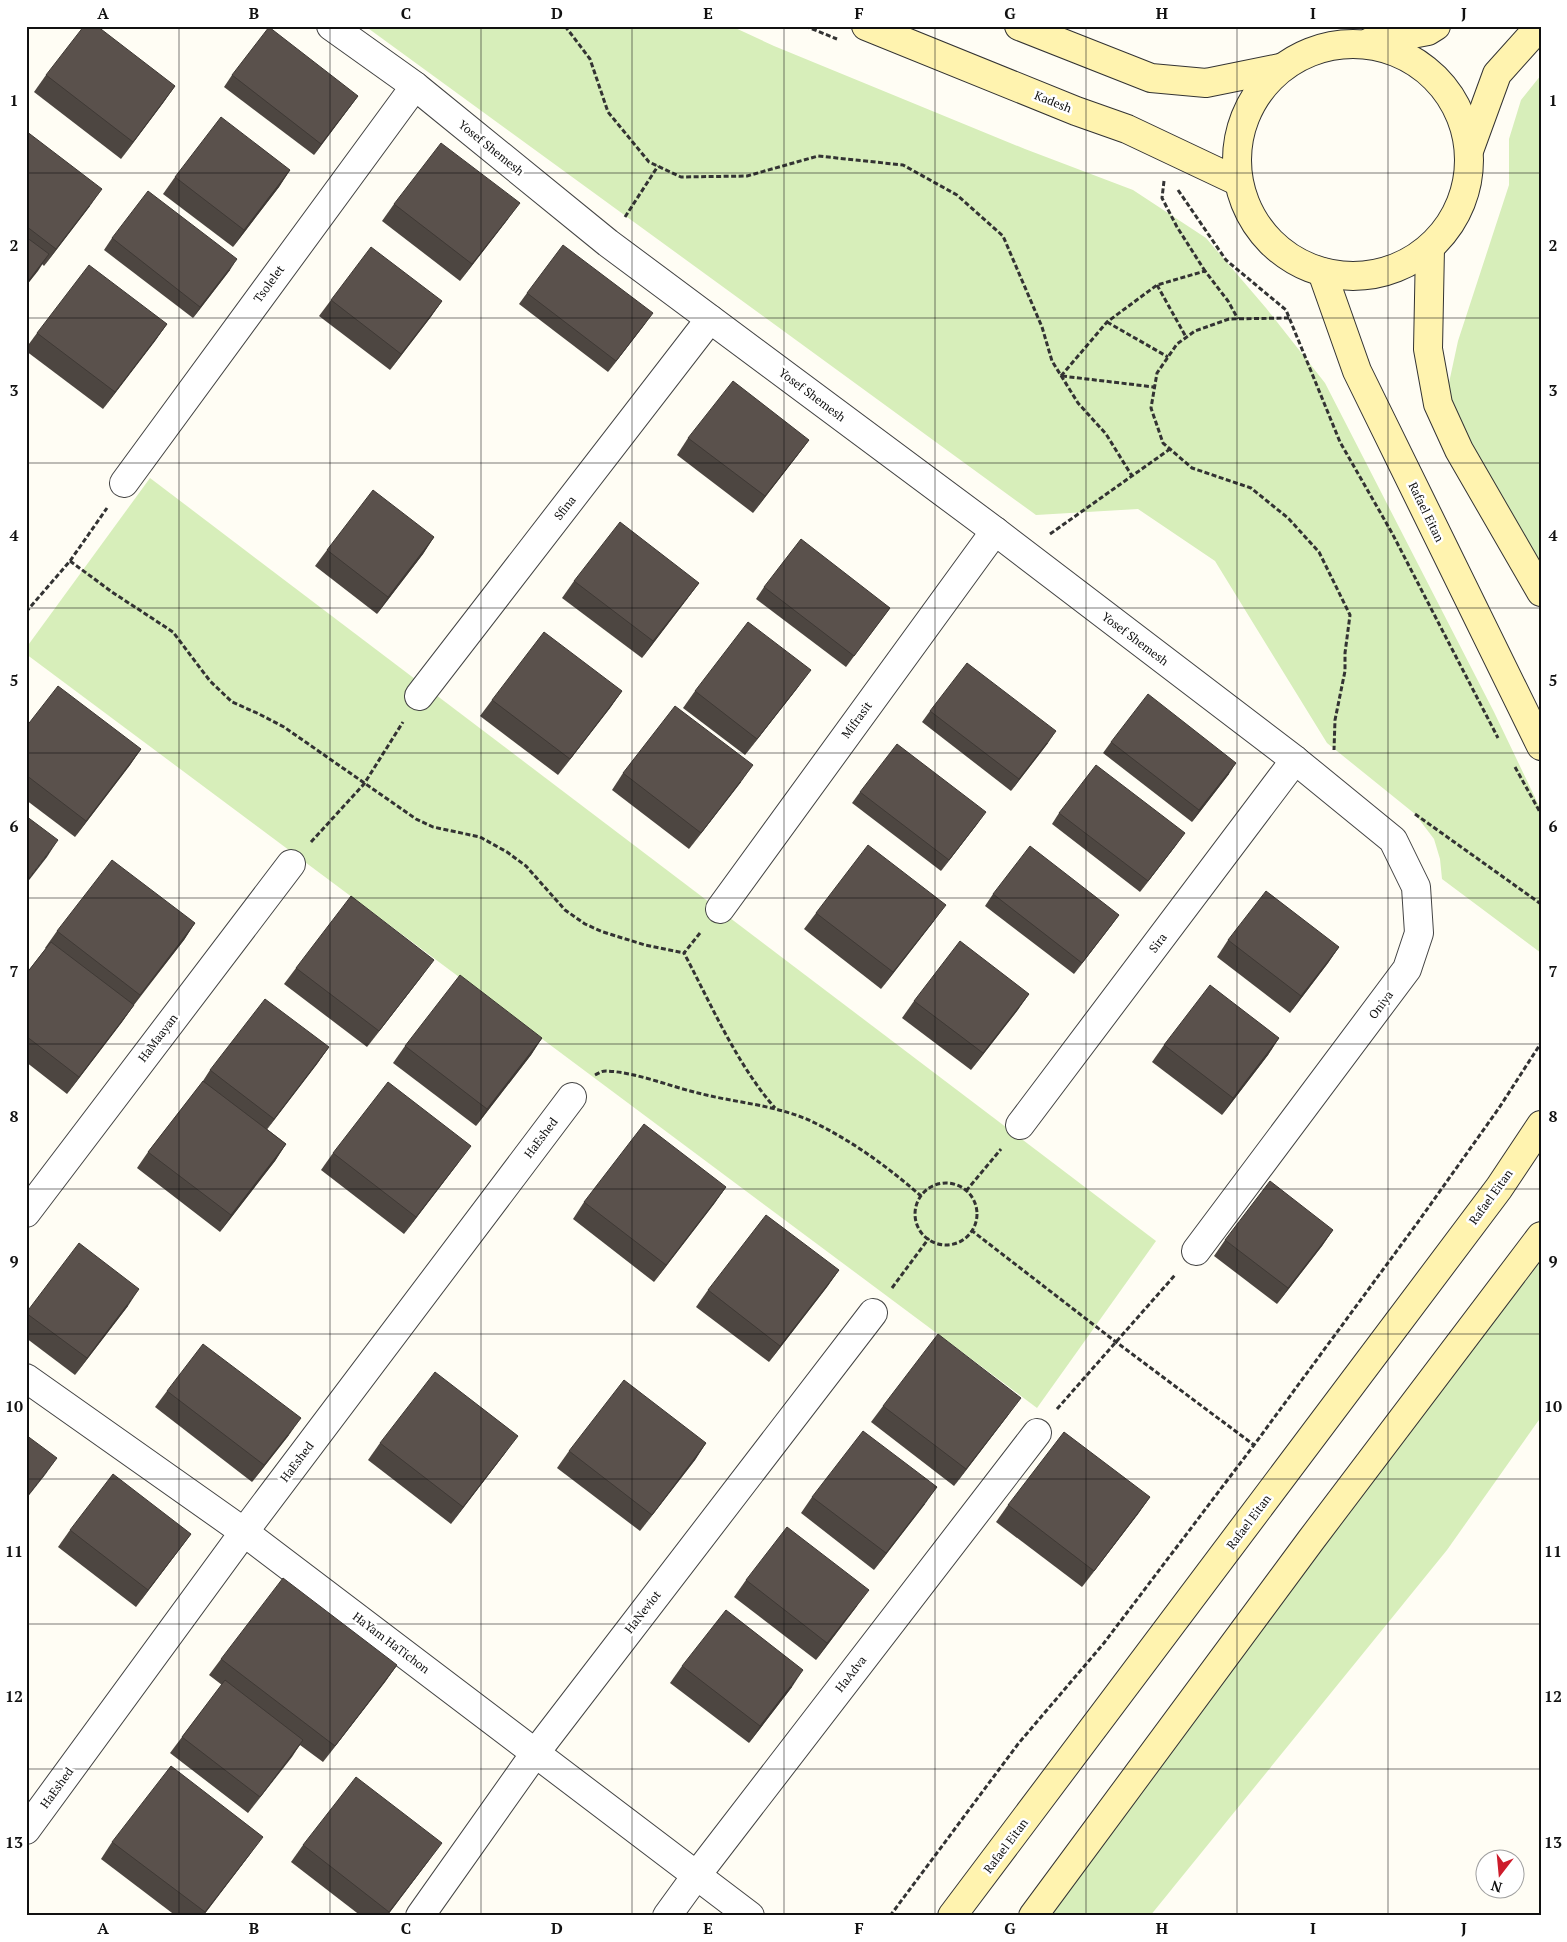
<svg xmlns="http://www.w3.org/2000/svg" width="1567" height="1942" viewBox="0 0 1567 1942" font-family="'PT Serif',serif">
	<rect width="100%" height="100%" fill="#fffdf4"/>
	<g fill="#d7eeba">
		<path d="M365,26H731L774,46L1025,149L1133,190L1206,238L1266,308L1325,383L1494,712L1541,810V953L1442,879L1440,859L1434,839L1415,814L1327,743L1215,561L1138,509L1036,515Z"/>
		<path d="M1541,75V578L1444,406L1458,341L1509,185V139L1521,100Z"/>
		<path d="M150,478L1156,1241L1037,1408L26,654V648Z"/>
		<path d="M1541,1254V1417L1447,1550L1150,1916H1045Z"/>
	</g>
	<g fill="none" stroke-linecap="round" stroke-linejoin="round">
		<g stroke="#444" stroke-width="30">
			<g id="street">
				<path d="M331,26L415,86L608,243L995,531L1295,760L1393,840L1416,887L1419,933L1407,969L1196,1251"/>
				<path d="M124,483L415,86"/>
				<path d="M419,696L710,319"/>
				<path d="M720,909L995,531"/>
				<path d="M1020,1125L1295,760"/>
				<path d="M26,1213L291,864"/>
				<path d="M26,1378L244,1532L750,1916"/>
				<path d="M26,1830L244,1532L572,1097"/>
				<path d="M420,1916L536,1752L873,1313"/>
				<path d="M667,1916L696,1876L1037,1433"/>
			</g>
		</g>
		<g stroke="#333" stroke-width="30">
			<g id="secondary">
				<path d="M866,26L1076,111L1127,129L1237,181"/>
				<path d="M1019,26L1151,78L1206,83L1280,68"/>
				<path d="M1370,42L1428,31L1436,26"/>
				<circle cx="1353" cy="160" r="116"/>
				<path d="M1470,148L1497,74L1540,26"/>
				<path d="M1430,248L1428,349L1438,404L1459,450L1541,592"/>
				<path d="M1322,272L1357,371L1541,746"/>
				<path d="M952,1916L1499,1188L1541,1125"/>
				<path d="M1033,1916L1311,1540L1541,1236"/>
			</g>
		</g>
		<g stroke="#333" stroke-width="3" stroke-dasharray="5 2.5" stroke-linecap="butt">
			<path d="M565,26L590,59L608,112L649,162L681,177L747,176L818,156L903,165L957,195L1003,236L1042,327L1052,361L1078,403L1106,434L1132,476"/>
			<path d="M805,26L837,39"/>
			<path d="M1164,181L1162,198L1177,227L1205,271"/>
			<path d="M1178,190L1226,260L1286,310L1340,442L1392,533L1498,738"/>
			<path d="M625,217L658,166"/>
			<path d="M1157,285L1186,337"/>
			<path d="M1289,318L1229,319L1195,331L1177,344L1157,373L1151,408L1163,443L1192,468L1251,488L1288,518L1319,552L1350,615L1345,653V671L1335,720L1334,750"/>
			<path d="M1107,322L1168,357"/>
			<path d="M1061,376L1107,322L1157,285L1205,271L1228,301L1238,319"/>
			<path d="M1062,376L1154,387"/>
			<path d="M1050,534L1170,449"/>
			<path d="M70,561L112,592L173,632L210,681L232,702L257,713L284,727L416,819L433,827L480,837L507,852L526,866L565,910L585,924L603,932L645,945L684,953"/>
			<path d="M26,612L70,561L107,508"/>
			<path d="M1515,767L1541,814"/>
			<path d="M1415,814L1541,904"/>
			<path d="M311,842L364,784L403,722"/>
			<path d="M700,933L684,953C712,1006 736,1063 775,1108"/>
			<path d="M595,1075C599,1073 601,1071 606,1071C635,1072 669,1086 698,1093C736,1103 779,1105 815,1123C854,1142 889,1168 921,1196"/>
			<circle cx="946" cy="1214" r="31"/>
			<path d="M966,1191L1001,1149"/>
			<path d="M971,1230L1116,1342L1254,1445"/>
			<path d="M892,1288L929,1238"/>
			<path d="M1057,1409L1175,1275"/>
			<path d="M890,1916L1018,1744L1104,1643L1254,1445L1418,1222L1499,1108L1541,1043"/>
		</g>
		<use href="#street" stroke="#fff" stroke-width="28"/>
		<use href="#secondary" stroke="#fff3af" stroke-width="28"/>
	</g>
	<g fill="#4d4641">
		<path d="M46,75L175,86L163,103L121,159L34,92Z"/>
		<path d="M232,75L358,96L314,155L224,87Z"/>
		<path d="M26,131L90,206L44,266L42,264L26,286Z"/>
		<path d="M290,170L279,187L233,247L163,194L175,177Z"/>
		<path d="M394,204L508,219L460,281L382,221Z"/>
		<path d="M112,238L230,270L193,318L104,250Z"/>
		<path d="M527,293L645,324L608,372L519,304Z"/>
		<path d="M331,300L442,301L430,318L390,370L319,316Z"/>
		<path d="M167,324L155,341L103,409L26,351V348L37,333Z"/>
		<path d="M688,438L809,440L797,456L753,513L677,455Z"/>
		<path d="M434,537L423,554L377,614L315,566L327,550Z"/>
		<path d="M574,581L699,583L687,599L642,658L562,598Z"/>
		<path d="M764,587L890,608L846,667L756,599Z"/>
		<path d="M799,686L745,755L683,708L695,691Z"/>
		<path d="M622,691L610,708L558,775L480,716L492,700Z"/>
		<path d="M930,711L1048,743L1011,791L922,722Z"/>
		<path d="M26,727L141,749L130,765L75,837L26,800Z"/>
		<path d="M1111,742L1229,774L1192,822L1103,753Z"/>
		<path d="M623,773L741,782L689,849L612,790Z"/>
		<path d="M860,792L978,823L941,871L852,803Z"/>
		<path d="M1059,813L1177,844L1140,892L1052,824Z"/>
		<path d="M993,894L1119,915L1074,974L985,906Z"/>
		<path d="M816,913L934,921L881,989L804,929Z"/>
		<path d="M195,923L184,940L134,1005L122,1022L67,1094L26,1062V974L46,948H45L57,931Z"/>
		<path d="M1228,940L1339,947L1328,963L1290,1013L1217,957Z"/>
		<path d="M296,968L422,976L367,1047L284,984Z"/>
		<path d="M1029,994L1017,1011L971,1070L902,1018L914,1001Z"/>
		<path d="M542,1038L531,1055L476,1126L393,1063L405,1046Z"/>
		<path d="M1279,1038L1268,1055L1222,1115L1152,1062L1164,1045Z"/>
		<path d="M329,1047L317,1064L267,1129L286,1144L275,1161L220,1232L137,1168L148,1152L201,1084L210,1070Z"/>
		<path d="M333,1153L459,1162L404,1234L321,1170Z"/>
		<path d="M726,1187L714,1204L654,1282L573,1219L584,1202Z"/>
		<path d="M1333,1230L1322,1246L1277,1304L1214,1256L1225,1240Z"/>
		<path d="M839,1270L827,1287L769,1362L696,1307L708,1290Z"/>
		<path d="M128,1306L75,1375L26,1338V1312Z"/>
		<path d="M167,1391L289,1435L252,1482L155,1407Z"/>
		<path d="M883,1406L1009,1414L954,1486L871,1422Z"/>
		<path d="M380,1443L506,1452L451,1524L368,1460Z"/>
		<path d="M706,1443L695,1460L640,1531L557,1468L569,1451Z"/>
		<path d="M812,1497L925,1504L874,1570L801,1513Z"/>
		<path d="M1150,1497L1138,1514L1082,1587L996,1522L1008,1505Z"/>
		<path d="M70,1530L191,1534L179,1550L136,1607L58,1547Z"/>
		<path d="M746,1580L857,1606L816,1660L734,1597Z"/>
		<path d="M221,1659L397,1665L385,1682L323,1762L300,1745L248,1813L170,1753L182,1737L222,1685L209,1675Z"/>
		<path d="M682,1666L792,1687L749,1743L670,1683Z"/>
		<path d="M112,1842L251,1853L203,1916H176L101,1859Z"/>
		<path d="M303,1845L430,1859L387,1916H361L291,1862Z"/>
	</g>
	<g fill="#3f3935">
		<path d="M175,86L163,103L121,159L133,142Z"/>
		<path d="M358,96L350,107L314,155L321,144Z"/>
		<path d="M290,170L279,187L233,247L244,230Z"/>
		<path d="M102,189L90,206L44,266L56,249Z"/>
		<path d="M520,203L508,219L460,281L472,264Z"/>
		<path d="M49,254L38,271L26,286V284Z"/>
		<path d="M237,259L230,270L193,318L200,307Z"/>
		<path d="M442,301L430,318L390,370L401,354Z"/>
		<path d="M653,313L645,324L608,372L616,361Z"/>
		<path d="M167,324L155,341L103,409L115,392Z"/>
		<path d="M809,440L797,456L753,513L765,496Z"/>
		<path d="M434,537L423,554L377,614L388,597Z"/>
		<path d="M699,583L687,599L642,658L653,641Z"/>
		<path d="M811,670L799,686L745,755L757,739Z"/>
		<path d="M622,691L610,708L558,775L570,759Z"/>
		<path d="M1056,731L1048,743L1011,791L1019,779Z"/>
		<path d="M141,749L130,765L75,837L86,821Z"/>
		<path d="M1236,763L1229,774L1192,822L1199,810Z"/>
		<path d="M753,765L741,782L689,849L701,833Z"/>
		<path d="M986,812L978,823L941,871L949,860Z"/>
		<path d="M1185,833L1177,844L1140,892L1148,881Z"/>
		<path d="M58,840L47,857L26,884V882Z"/>
		<path d="M946,905L934,921L881,989L893,972Z"/>
		<path d="M1119,915L1111,926L1074,974L1082,963Z"/>
		<path d="M195,923L184,940L128,1011L140,995Z"/>
		<path d="M1339,947L1328,963L1290,1013L1301,996Z"/>
		<path d="M434,960L422,976L367,1047L379,1031Z"/>
		<path d="M1029,994L1017,1011L971,1070L983,1053Z"/>
		<path d="M134,1005L122,1022L67,1094L79,1077Z"/>
		<path d="M542,1038L531,1055L476,1126L487,1109Z"/>
		<path d="M1279,1038L1268,1055L1222,1115L1233,1098Z"/>
		<path d="M329,1047L317,1064L262,1136L274,1119Z"/>
		<path d="M286,1144L275,1161L220,1232L231,1215Z"/>
		<path d="M471,1146L459,1162L404,1234L416,1217Z"/>
		<path d="M726,1187L714,1204L654,1282L666,1265Z"/>
		<path d="M1333,1230L1322,1246L1277,1304L1288,1288Z"/>
		<path d="M839,1270L827,1287L769,1362L780,1346Z"/>
		<path d="M139,1289L128,1306L75,1375L87,1358Z"/>
		<path d="M1021,1398L1009,1414L954,1486L966,1469Z"/>
		<path d="M301,1418L289,1435L252,1482L264,1465Z"/>
		<path d="M518,1436L506,1452L451,1524L463,1507Z"/>
		<path d="M706,1443L695,1460L640,1531Z"/>
		<path d="M57,1458L45,1475L26,1499V1498Z"/>
		<path d="M937,1487L925,1504L874,1570L886,1553Z"/>
		<path d="M1150,1497L1138,1514L1082,1587L1094,1571Z"/>
		<path d="M191,1534L179,1550L136,1607L148,1590Z"/>
		<path d="M869,1590L857,1606L816,1660L827,1643Z"/>
		<path d="M397,1665L385,1682L323,1762L335,1746Z"/>
		<path d="M803,1670L792,1687L749,1743L760,1726Z"/>
		<path d="M303,1740L292,1757L248,1813L260,1797Z"/>
		<path d="M263,1837L251,1853L203,1916H202Z"/>
		<path d="M442,1843L430,1859L387,1916H386Z"/>
	</g>
	<g fill="#5a514c" stroke="#3f3935">
		<path d="M84,26H97L175,86L133,142L46,75Z"/>
		<path d="M269,27L358,96L321,144L232,75Z"/>
		<path d="M221,117L290,170L244,230L175,177Z"/>
		<path d="M26,131L102,189L56,249L26,226Z"/>
		<path d="M441,143L520,203L472,264L394,204Z"/>
		<path d="M148,191L237,259L200,307L112,238Z"/>
		<path d="M26,237L49,254L26,284Z"/>
		<path d="M563,245L653,313L616,361L527,293Z"/>
		<path d="M371,247L442,301L401,354L331,300Z"/>
		<path d="M89,265L167,324L115,392L37,333Z"/>
		<path d="M733,381L809,440L765,496L688,438Z"/>
		<path d="M373,490L434,537L388,597L327,550Z"/>
		<path d="M620,522L699,583L653,641L574,581Z"/>
		<path d="M801,539L890,608L854,656L764,587Z"/>
		<path d="M748,622L811,670L757,739L695,691Z"/>
		<path d="M544,632L622,691L570,759L492,700Z"/>
		<path d="M967,663L1056,731L1019,779L930,711Z"/>
		<path d="M58,686L141,749L86,821L26,775V727Z"/>
		<path d="M1148,694L1236,763L1199,810L1111,742Z"/>
		<path d="M675,706L753,765L701,833L623,773Z"/>
		<path d="M897,744L986,812L949,860L860,792Z"/>
		<path d="M1096,765L1185,833L1148,881L1059,813Z"/>
		<path d="M26,816L58,840L26,882Z"/>
		<path d="M868,845L946,905L893,972L816,913Z"/>
		<path d="M1030,846L1119,915L1082,963L993,894Z"/>
		<path d="M112,860L195,923L140,995L57,931Z"/>
		<path d="M1266,891L1339,947L1301,996L1228,940Z"/>
		<path d="M351,896L434,960L379,1031L296,968Z"/>
		<path d="M960,941L1029,994L983,1053L914,1001Z"/>
		<path d="M51,942L134,1005L79,1077L26,1036V974Z"/>
		<path d="M460,975L542,1038L487,1109L405,1046Z"/>
		<path d="M1210,985L1279,1038L1233,1098L1164,1045Z"/>
		<path d="M265,999L329,1047L274,1119L210,1070Z"/>
		<path d="M203,1081L286,1144L231,1215L148,1152Z"/>
		<path d="M388,1082L471,1146L416,1217L333,1153Z"/>
		<path d="M644,1124L726,1187L666,1265L584,1202Z"/>
		<path d="M1270,1181L1333,1230L1288,1288L1225,1240Z"/>
		<path d="M766,1215L839,1270L780,1346L708,1290Z"/>
		<path d="M79,1243L139,1289L87,1358L26,1313Z"/>
		<path d="M938,1334L1021,1398L966,1469L883,1406Z"/>
		<path d="M203,1344L301,1418L264,1465L167,1391Z"/>
		<path d="M435,1372L518,1436L463,1507L380,1443Z"/>
		<path d="M624,1380L706,1443L652,1515L569,1451Z"/>
		<path d="M863,1431L937,1487L886,1553L812,1497Z"/>
		<path d="M1064,1432L1150,1497L1094,1571L1008,1505Z"/>
		<path d="M26,1435L57,1458L26,1498Z"/>
		<path d="M113,1474L191,1534L148,1590L70,1530Z"/>
		<path d="M787,1527L869,1590L827,1643L746,1580Z"/>
		<path d="M283,1578L397,1665L335,1746L221,1659Z"/>
		<path d="M726,1610L803,1670L760,1726L682,1666Z"/>
		<path d="M225,1680L303,1740L260,1797L182,1737Z"/>
		<path d="M171,1766L263,1837L205,1912L112,1842Z"/>
		<path d="M356,1777L442,1843L389,1912L303,1845Z"/>
	</g>
	<path fill="none" stroke="#111" stroke-width="1" stroke-opacity="0.55" d="M179,26V1916M330,26V1916M481,26V1916M632,26V1916M784,26V1916M935,26V1916M1086,26V1916M1237,26V1916M1388,26V1916M26,173H1541M26,318H1541M26,463H1541M26,608H1541M26,753H1541M26,898H1541M26,1044H1541M26,1189H1541M26,1334H1541M26,1479H1541M26,1624H1541M26,1769H1541"/>
	<g text-anchor="middle" stroke-width="5" stroke-linejoin="round" paint-order="stroke">
		<g font-size="12" fill="#111" stroke="#fff">
			<text transform="translate(1053 102) rotate(22)" y="4">Kadesh</text>
			<text transform="translate(491 148) rotate(39)" y="4">Yosef Shemesh</text>
			<text transform="translate(269 284) rotate(-54)" y="4">Tsolelet</text>
			<text transform="translate(812 395) rotate(37)" y="4">Yosef Shemesh</text>
			<text transform="translate(565 508) rotate(-52)" y="4">Sfina</text>
			<text transform="translate(1426 512) rotate(64)" y="4">Rafael Eitan</text>
			<text transform="translate(1135 639) rotate(37)" y="4">Yosef Shemesh</text>
			<text transform="translate(857 720) rotate(-54)" y="4">Mifrasit</text>
			<text transform="translate(1158 943) rotate(-53)" y="4">Sira</text>
			<text transform="translate(1381 1005) rotate(-53)" y="4">Oniya</text>
			<text transform="translate(158 1038) rotate(-53)" y="4">HaMaayan</text>
			<text transform="translate(541 1138) rotate(-53)" y="4">HaEshed</text>
			<text transform="translate(1491 1197) rotate(-54)" y="4">Rafael Eitan</text>
			<text transform="translate(297 1462) rotate(-53)" y="4">HaEshed</text>
			<text transform="translate(1249 1522) rotate(-53)" y="4">Rafael Eitan</text>
			<text transform="translate(643 1612) rotate(-52)" y="4">HaNeviot</text>
			<text transform="translate(391 1643) rotate(37)" y="4">HaYam HaTichon</text>
			<text transform="translate(851 1674) rotate(-52)" y="4">HaAdva</text>
			<text transform="translate(57 1788) rotate(-54)" y="4">HaEshed</text>
			<text transform="translate(1006 1846) rotate(-53)" y="4">Rafael Eitan</text>
		</g>
	</g>
	<rect width="1567" height="1942" fill="none" stroke="#ffffff" stroke-width="55"/>
	<g transform="translate(1500 1874) rotate(196)"><circle r="24" fill="#ffffff" stroke="#a0a0a0"/>
	<path d="M0-4L9 19L0 12L-9 19Z" fill="#cd1c2b"/>
	<text y="-8" font-size="14" font-weight="bold" text-anchor="middle" fill="#111111">N</text>
	</g>
	<rect x="28" y="28" width="1512" height="1886" fill="none" stroke="#111" stroke-width="2"/>
	<g font-size="16" text-anchor="middle" font-weight="bold" fill="#111">
		<text x="103" y="19">A</text>
		<text x="254" y="19">B</text>
		<text x="406" y="19">C</text>
		<text x="557" y="19">D</text>
		<text x="708" y="19">E</text>
		<text x="859" y="19">F</text>
		<text x="1010" y="19">G</text>
		<text x="1162" y="19">H</text>
		<text x="1313" y="19">I</text>
		<text x="1464" y="19">J</text>
		<text x="14" y="106">1</text>
		<text x="1553" y="106">1</text>
		<text x="14" y="251">2</text>
		<text x="1553" y="251">2</text>
		<text x="14" y="396">3</text>
		<text x="1553" y="396">3</text>
		<text x="14" y="541">4</text>
		<text x="1553" y="541">4</text>
		<text x="14" y="686">5</text>
		<text x="1553" y="686">5</text>
		<text x="14" y="832">6</text>
		<text x="1553" y="832">6</text>
		<text x="14" y="977">7</text>
		<text x="1553" y="977">7</text>
		<text x="14" y="1122">8</text>
		<text x="1553" y="1122">8</text>
		<text x="14" y="1267">9</text>
		<text x="1553" y="1267">9</text>
		<text x="14" y="1412">10</text>
		<text x="1553" y="1412">10</text>
		<text x="14" y="1557">11</text>
		<text x="1553" y="1557">11</text>
		<text x="14" y="1702">12</text>
		<text x="1553" y="1702">12</text>
		<text x="14" y="1848">13</text>
		<text x="1553" y="1848">13</text>
		<text x="103" y="1934">A</text>
		<text x="254" y="1934">B</text>
		<text x="406" y="1934">C</text>
		<text x="557" y="1934">D</text>
		<text x="708" y="1934">E</text>
		<text x="859" y="1934">F</text>
		<text x="1010" y="1934">G</text>
		<text x="1162" y="1934">H</text>
		<text x="1313" y="1934">I</text>
		<text x="1464" y="1934">J</text>
	</g>
</svg>
